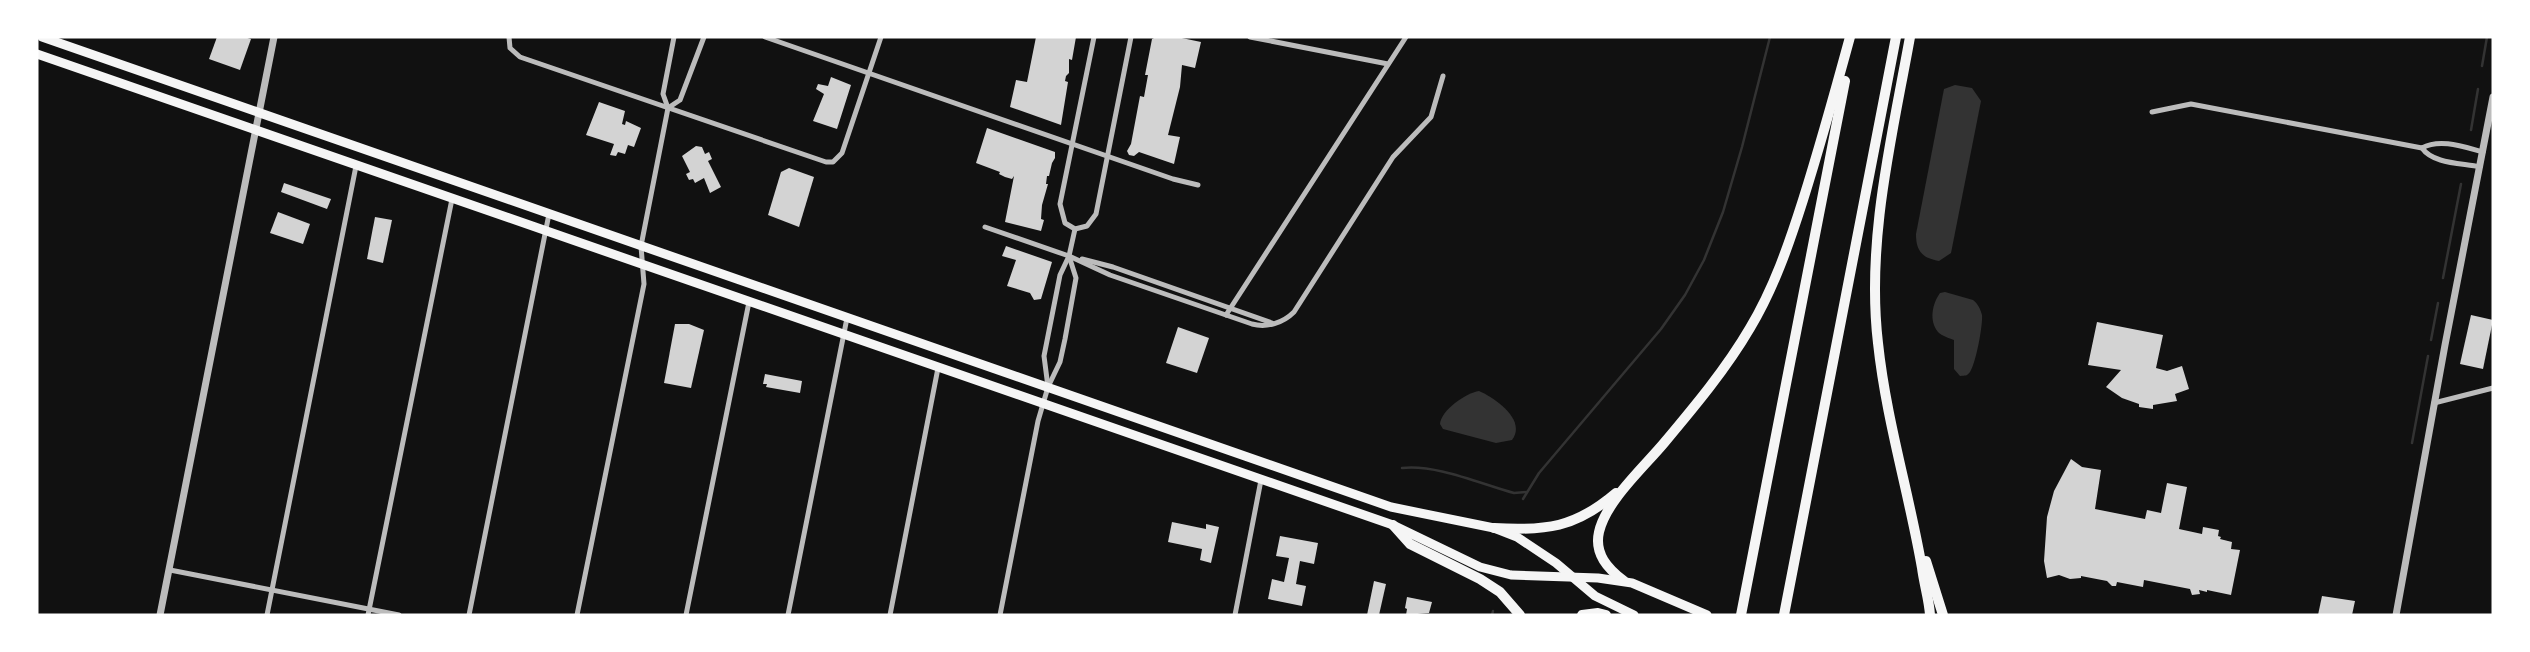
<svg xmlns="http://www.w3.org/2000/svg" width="2530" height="652" viewBox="0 0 2530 652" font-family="'PT Sans',sans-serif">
	<rect width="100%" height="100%" fill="#111"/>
	<g fill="#333">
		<path d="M1955,85L1972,88L1981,101L1951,253L1939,261C1922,258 1916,251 1916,234L1944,89Z"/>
		<path d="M1945,292L1973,300C1978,304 1980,308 1982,315C1983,325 1976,363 1970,372C1966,377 1966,375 1960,376L1954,369V340C1949,338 1942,336 1938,332C1929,321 1932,304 1940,293Z"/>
		<path d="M1479,391C1495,398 1527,420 1512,440L1496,443L1443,429L1440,424C1441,410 1466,393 1479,391Z"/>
	</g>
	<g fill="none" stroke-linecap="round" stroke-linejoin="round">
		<g stroke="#333" stroke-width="2.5">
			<path d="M2482,66L2487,37"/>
			<path d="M2471,130L2478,89"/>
			<path d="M2443,278L2461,184"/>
			<path d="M2431,340L2438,303"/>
			<path d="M2412,443L2428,356"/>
			<path d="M1402,468C1436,464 1481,484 1514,493L1527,492"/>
			<path d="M1523,499L1539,473L1661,329L1685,295L1704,260L1723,212L1742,147L1770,37"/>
			<path d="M1492,615L1493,611"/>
		</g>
	</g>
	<g fill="#d3d3d3">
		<path d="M217,37H244L251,39L240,70L209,59Z"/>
		<path d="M1036,37H1076L1072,60L1069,59V73L1066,76L1065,81L1068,82L1061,125L1010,107L1016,80L1027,82Z"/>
		<path d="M1156,37H1177L1201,42L1195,68L1182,65L1180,87L1168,135L1180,137L1174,164L1139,152L1134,156L1129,155L1127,151L1131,144L1140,96L1144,97L1148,75H1145L1152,39Z"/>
		<path d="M831,77L851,85L837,129L813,121L824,94L816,89L818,84L828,86Z"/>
		<path d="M599,102L625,111L622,124L625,125L626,121L641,128L634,147L628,145L625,154L618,152L616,156L610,155L614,144L586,135Z"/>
		<path d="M987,128L1055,152V158L1052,163L1049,176H1047L1046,184H1048L1042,205L1041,219L1044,220L1041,231L1005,222L1014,176L1012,179L1005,177L999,174L1000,172L976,163Z"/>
		<path d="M696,146L702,147L705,154L709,152L712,159L708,161L721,187L710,193L704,178L695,183L693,179L689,180L686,174L690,172L682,156Z"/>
		<path d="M789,168L814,177L799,227L768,215L781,172Z"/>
		<path d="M284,183L331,199L327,209L281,192Z"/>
		<path d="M278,212L310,224L303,244L270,233Z"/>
		<path d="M375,217L392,220L383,263L367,259Z"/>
		<path d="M1006,246L1052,262L1041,299L1034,300L1030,293L1007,286L1016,260L1002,256Z"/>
		<path d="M2471,315L2493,320L2483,369L2460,364Z"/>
		<path d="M2097,322L2163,335L2156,368L2167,371L2182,366L2189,389L2175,394L2177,401L2153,405V409L2139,407V404L2122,398L2106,387L2121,370L2088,365Z"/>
		<path d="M675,324H689L704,330L691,388L664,383Z"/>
		<path d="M1178,327L1209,338L1197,373L1166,363Z"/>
		<path d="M765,374L802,381L800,393L766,387L767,384H763Z"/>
		<path d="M2071,459L2082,467L2101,470L2095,509L2145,519L2147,510L2161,513L2167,483L2187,487L2179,529L2202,534L2203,527L2219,530L2218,536L2221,537L2220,539L2232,542L2231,549L2240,550L2231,595L2207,590V592L2199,590L2200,594L2192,595L2190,589L2144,580L2143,587L2117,582L2116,586H2112L2107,581L2081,576V578L2070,579L2059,575L2047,578L2044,561L2047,517L2054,491Z"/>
		<path d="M1172,522L1206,529V524L1219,527L1211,563L1200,560L1202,549L1168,542Z"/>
		<path d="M1280,536L1318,543L1314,564L1300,561L1296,584L1306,586L1302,606L1268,599L1272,579L1284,582L1289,558L1276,556Z"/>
		<path d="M1374,581L1386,584L1379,615H1367Z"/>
		<path d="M2322,596L2355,601L2352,615H2318Z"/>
		<path d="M1407,597L1432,602L1429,613L1406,615L1407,609L1405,608Z"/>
	</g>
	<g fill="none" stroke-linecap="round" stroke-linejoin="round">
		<g stroke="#bcbcbc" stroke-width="5">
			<path d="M509,37L510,48L520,57L826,162H833L842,153L881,37"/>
			<path d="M765,37L1173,179L1198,185"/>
			<path d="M1094,37L1060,204L1065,223L1075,229L1087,226L1096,214L1131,37"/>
			<path d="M1250,37L1388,64"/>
			<path d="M668,108L680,100L704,37"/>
			<path d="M2152,112L2191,104L2422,148C2440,138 2464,147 2483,152"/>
			<path d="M2422,148C2433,164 2462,163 2480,167"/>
			<path d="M985,227L1069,256L1110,275L1252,324C1267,328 1283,323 1294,312L1393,157L1431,117L1443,76"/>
			<path d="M1082,259L1113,267L1272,323"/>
			<path d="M1226,315L1406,37"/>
			<path d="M1048,387L1044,356L1060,275L1069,256L1075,229"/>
			<path d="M2434,403L2493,388"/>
			<path d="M170,570L399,615"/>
			<path d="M267,615L356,166"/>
			<path d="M368,615L452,199"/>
			<path d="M469,615L549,214"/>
			<path d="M577,615L644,284L641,246L668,108L663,94L674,37"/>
			<path d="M686,615L749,302"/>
			<path d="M788,615L847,318"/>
			<path d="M890,615L938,368"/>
			<path d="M1000,615L1038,421L1048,387L1060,362L1065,339L1076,278L1069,256"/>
			<path d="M1235,615L1261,480"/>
		</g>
		<g stroke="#bcbcbc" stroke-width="7">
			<path d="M160,615L274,37"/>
			<path d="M2396,615L2445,345L2493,97"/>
		</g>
		<g stroke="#f5f5f5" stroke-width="9">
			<path d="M42,37L1391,507L1494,528L1517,537L1556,563L1595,596L1634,615"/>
			<path d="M37,54L1393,525L1480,567L1511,575L1598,578L1632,583L1707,615"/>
		</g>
		<g stroke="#f5f5f5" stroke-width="10">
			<path d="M1910,37C1892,137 1866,241 1878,343C1886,419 1909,493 1922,568C1924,584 1929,599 1930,615"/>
			<path d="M1393,525L1410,544L1480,579L1500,592L1520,615"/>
			<path d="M1494,528C1546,531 1575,528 1616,493"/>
			<path d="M1926,561L1943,615"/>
			<path d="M1624,581C1608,569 1594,554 1599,532C1606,501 1644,467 1664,443C1695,406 1726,369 1750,328C1774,288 1789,244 1803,200C1820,146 1835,92 1850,37"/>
			<path d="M1582,615L1598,613L1606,615"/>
			<path d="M1741,615L1845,81"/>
			<path d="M1784,615L1896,37"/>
		</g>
	</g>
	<rect width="2530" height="652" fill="none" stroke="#ffffff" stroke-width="77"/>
</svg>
